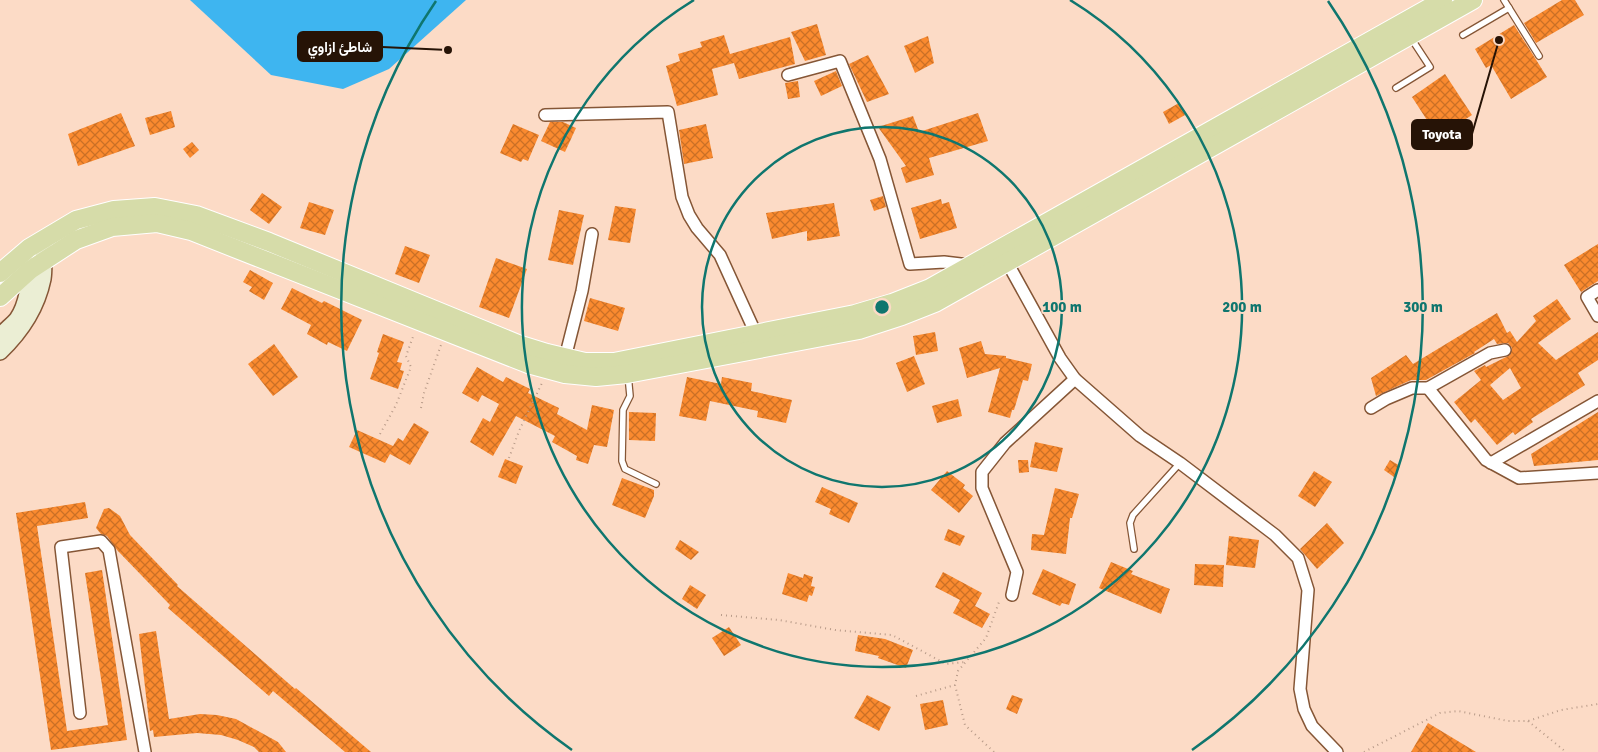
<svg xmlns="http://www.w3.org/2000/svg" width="1598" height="752" viewBox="0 0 1598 752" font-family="Signika,Vazirmatn,sans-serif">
	<defs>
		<pattern id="building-cross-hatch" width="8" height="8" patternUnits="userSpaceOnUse" patternTransform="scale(1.25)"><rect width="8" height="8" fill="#fa8a2f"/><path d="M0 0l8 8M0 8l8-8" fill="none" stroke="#ca7026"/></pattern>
	</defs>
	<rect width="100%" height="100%" fill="#fcdbc6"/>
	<path fill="#3eb5f0" d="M190,0H466L389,69L343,89L271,75Z"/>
	<g fill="url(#building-cross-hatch)" fill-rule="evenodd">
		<path d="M1562,0H1575L1584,15L1536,43L1524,23Z"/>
		<path d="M817,24L826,55L805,61L791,32Z"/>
		<path d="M1514,25L1547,77L1511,99L1491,65L1486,68L1475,49Z"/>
		<path d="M724,35L730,54L790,37L795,64L739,79L734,63L712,69L718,95L677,106L666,66L680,61L678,54L702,47L700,42Z"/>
		<path d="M928,36L934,63L915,73L904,46Z"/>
		<path d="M868,55L889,94L867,102L849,64Z"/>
		<path d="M836,71L842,86L821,96L814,81Z"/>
		<path d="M1445,74L1472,115L1438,137L1412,97Z"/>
		<path d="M798,81L800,97L788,99L785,83Z"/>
		<path d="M1179,103L1185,115L1169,124L1163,112Z"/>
		<path d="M171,111L175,127L150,135L145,118Z"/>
		<path d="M121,113L135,146L78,166L68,134Z"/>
		<path d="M978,113L988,141L929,158L934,175L906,183L901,168L906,166L878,127L913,116L919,132Z"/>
		<path d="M550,122H563L576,128L565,152L541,141Z"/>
		<path d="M513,124L539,135L528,161L523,159L521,162L500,153Z"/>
		<path d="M706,124L713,158L684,164L679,130Z"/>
		<path d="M192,142L199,150L190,158L183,149Z"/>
		<path d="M262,193L282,207L269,224L250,210Z"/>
		<path d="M883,196L886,207L874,211L870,200Z"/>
		<path d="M941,199L942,204L949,202L957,228L920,239L911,208Z"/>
		<path d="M309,202L334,210L325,235L300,228Z"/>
		<path d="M834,203L840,236L807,241V231L772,239L766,213Z"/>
		<path d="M615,206L636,209L630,243L608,240Z"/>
		<path d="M559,210L584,215L573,265L548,260Z"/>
		<path d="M1598,244V281L1581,292L1564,265Z"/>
		<path d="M405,246L430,255L419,283L395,274Z"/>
		<path d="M496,258L527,269L509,318L479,307Z"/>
		<path d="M250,270L273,283L264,300L249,291L252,287L243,282Z"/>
		<path d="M292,288L322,303L324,301L362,320L347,351L328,342L327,345L307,334L311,325L281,309Z"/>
		<path d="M590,298L625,308L618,331L584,321Z"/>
		<path d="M1557,299L1571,319L1538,343L1556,360L1598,332V360L1578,373L1585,385L1531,419L1533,422L1515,435L1513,432L1497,445L1475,419L1471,423L1454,402L1481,380L1474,371L1485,365L1486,367L1510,355L1512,348L1508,343L1497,344L1494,339L1474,352L1475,353L1426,380H1411L1376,396L1371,378L1406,355L1413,364L1497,313L1507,333L1510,331L1517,342L1536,321L1533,316ZM1510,368L1521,388L1503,400L1490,385Z"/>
		<path d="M935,332L938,351L916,355L913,336Z"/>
		<path d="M383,334L404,342L397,362L402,363L400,370L404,371L398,389L370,379L379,353L377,352Z"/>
		<path d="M981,341L985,354L1006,356V358L1032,364L1028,381L1023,380L1014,410H1012L1010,418L988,412L1000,368L967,378L959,348Z"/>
		<path d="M274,344L298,377L273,396L248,364Z"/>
		<path d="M914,356L925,384L907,392L896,363Z"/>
		<path d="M477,367L503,382L506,377L530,389L528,393L559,408L557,414L587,430L592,405L614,410L607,447L594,445L588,464L576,460L577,456L552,442L555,436L516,416L493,456L470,442L483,418L490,422L499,404L482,395L478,402L462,393Z"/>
		<path d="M687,377L721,384L722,377L752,383L751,391L792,400L786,423L757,417L758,411L710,401L706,421L679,416Z"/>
		<path d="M958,399L962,416L937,423L932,406Z"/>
		<path d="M629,412L656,413L655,441L629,440Z"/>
		<path d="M1598,412V460L1534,466L1531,454Z"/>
		<path d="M414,423L429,432L410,465L390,454L385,463L349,447L357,430L393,446L398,438L403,441Z"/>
		<path d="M1035,442L1063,448L1057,472L1030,467Z"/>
		<path d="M505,459L523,466L516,484L498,477Z"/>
		<path d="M1018,460H1028L1029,472L1019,473Z"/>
		<path d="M1390,460L1400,466L1394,477L1384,470Z"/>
		<path d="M947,471L965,485L963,488L973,496L959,513L931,490Z"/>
		<path d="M1314,471L1332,482L1315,507L1298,496Z"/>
		<path d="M622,478L654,490V496L645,518L612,505Z"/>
		<path d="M822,487L858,503L849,523L829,514L831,509L815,502Z"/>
		<path d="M1055,488L1079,494L1072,518H1070L1066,554L1031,550L1032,534L1044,535Z"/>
		<path d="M85,502L88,518L37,526L67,731L108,725L85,573L102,570L127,740L51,750L16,513Z"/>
		<path d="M109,508L120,516L130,535L178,585L177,586L295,689L296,688L371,752H345L273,691L269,696L168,608L170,605L117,550L107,536L101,534L96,528L104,509Z"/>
		<path d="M1327,523L1344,543L1317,569L1300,549Z"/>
		<path d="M948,529L965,536L960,546L944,540Z"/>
		<path d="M1229,536L1259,540L1255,568L1226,565Z"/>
		<path d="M680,540L699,552L691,560L675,549Z"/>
		<path d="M1111,562L1133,571L1131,574L1170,589L1161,614L1099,588Z"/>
		<path d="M1195,564L1224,565L1223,587L1194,585Z"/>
		<path d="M1043,569L1076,584L1069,605L1062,603L1060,606L1032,594Z"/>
		<path d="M943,572L982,593L975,606L990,614L982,628L953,613L960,600L935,587Z"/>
		<path d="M788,573L803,578L804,574L813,577L811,586L815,587L812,596L809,595L807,602L782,594Z"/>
		<path d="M690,585L706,595L697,609L682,599Z"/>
		<path d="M729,627L741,645L724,656L712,638Z"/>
		<path d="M156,631L169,719L200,714L217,715L236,719L278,742L286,752H259L254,747L238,740L221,735L197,733L154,737L153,730L150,731L139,634Z"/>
		<path d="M858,635L885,639L913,650L906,668L878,658L879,656L855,651Z"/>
		<path d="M867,695L891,707L879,731L854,718Z"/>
		<path d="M1012,695L1023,699L1017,714L1006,709Z"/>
		<path d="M943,700L948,725L925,730L920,704Z"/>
		<path d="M1428,723L1476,752H1411Z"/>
	</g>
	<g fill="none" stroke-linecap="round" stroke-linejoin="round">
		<g stroke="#855636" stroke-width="8">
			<g id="lane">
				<path d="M1504,0L1539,56"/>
				<path d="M1463,35L1509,8"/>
				<path d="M1396,88L1430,67L1411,38"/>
				<path d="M628,375L630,396L623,410L622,461L625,469L656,484"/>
				<path d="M1134,549L1130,523L1133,515L1180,463"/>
			</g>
		</g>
		<g stroke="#855636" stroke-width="14">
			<g id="street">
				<path d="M788,75L840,61L880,159L910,264L944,262L969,265"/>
				<path d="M545,115L668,112L682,197L689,215L697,228L720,255L756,334"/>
				<path d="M1007,262L1060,358L1075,379L1140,436L1180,463L1275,535L1298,558L1308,590L1300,689L1304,709L1312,726L1337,752"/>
				<path d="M1598,290L1587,297L1598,316"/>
				<path d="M565,358L582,291L592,234"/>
				<path d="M1428,388L1486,460L1519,478L1598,473"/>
				<path d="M1371,408L1386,399L1412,388H1428L1490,353L1505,350"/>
				<path d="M1491,463L1598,401"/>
				<path d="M1012,595L1017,572L982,488V472L1005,443L1075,379"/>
				<path d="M80,713L61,547L101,541L109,550L145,752"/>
			</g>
		</g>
		<g stroke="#855636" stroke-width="18">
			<g id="secondary">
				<path d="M0,336C5,330 12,325 17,319C27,305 30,281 30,265"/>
				<path d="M0,352C21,332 37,308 43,279C45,267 43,253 43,240"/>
			</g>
		</g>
		<g stroke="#fff" stroke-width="20">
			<g id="primary">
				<path d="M0,273L29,248L76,220L114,210L155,207L196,215L269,242L518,344L547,353L585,362H614L855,314L892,303L930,288L1443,0"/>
				<path d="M0,297L30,270L76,240L112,227L157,223L191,231L528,364L565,374L596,377L627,374L859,330L902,316L935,303L1473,0"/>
			</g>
		</g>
		<g stroke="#b89b89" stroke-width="2" stroke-dasharray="1 4" stroke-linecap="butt">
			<path d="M421,408L424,393L441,345"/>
			<path d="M380,434L396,405L411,367L406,356L414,334"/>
			<path d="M509,458L519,431L542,383"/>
			<path d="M721,615L779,620L835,630L892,635L946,664L966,662"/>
			<path d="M916,696L955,685"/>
			<path d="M1528,721L1566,752"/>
			<path d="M994,752L965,725L955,685L958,671L986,638L999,602L1002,601"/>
			<path d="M1364,752L1440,713L1458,711L1508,721H1528L1561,710L1598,704"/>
		</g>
		<use href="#lane" stroke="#fff" stroke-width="5.5"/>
		<use href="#street" stroke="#fff" stroke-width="11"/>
		<use href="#secondary" stroke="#ebeed4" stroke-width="15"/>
		<use href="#primary" stroke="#d6dca9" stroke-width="18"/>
	</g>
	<g fill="none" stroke="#0f766e" stroke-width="2.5">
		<circle cx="882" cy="307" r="180"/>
		<path d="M1070 0A360 360 0 1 1 694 0"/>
		<path d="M572 750A541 541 0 0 1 436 1M1328 1A541 541 0 0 1 1192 750"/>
	</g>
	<circle cx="882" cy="307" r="8" fill="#0f766e" stroke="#fcdbc6" stroke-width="2.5"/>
	<g font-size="15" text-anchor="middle" font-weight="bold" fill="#0f766e" stroke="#fcdbc6" stroke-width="4" stroke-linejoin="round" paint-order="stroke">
		<text x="1062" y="312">100 m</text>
		<text x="1242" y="312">200 m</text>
		<text x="1423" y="312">300 m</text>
	</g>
	<path fill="none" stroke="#261306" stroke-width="2" d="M448 50L382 47M1499 40L1472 134"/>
	<g fill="#261306" stroke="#fcdbc6" stroke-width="2">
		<circle cx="448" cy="50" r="5"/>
		<circle cx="1499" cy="40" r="5"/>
	</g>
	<g fill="#261306" stroke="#261306" stroke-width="2">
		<rect x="298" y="32" width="84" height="29" rx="5"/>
		<rect x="1412" y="120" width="60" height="29" rx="5"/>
	</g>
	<g font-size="14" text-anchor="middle" font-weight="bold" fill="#fff">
		<text x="340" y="52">شاطئ ازاوي</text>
		<text x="1442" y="139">Toyota</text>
	</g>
</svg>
